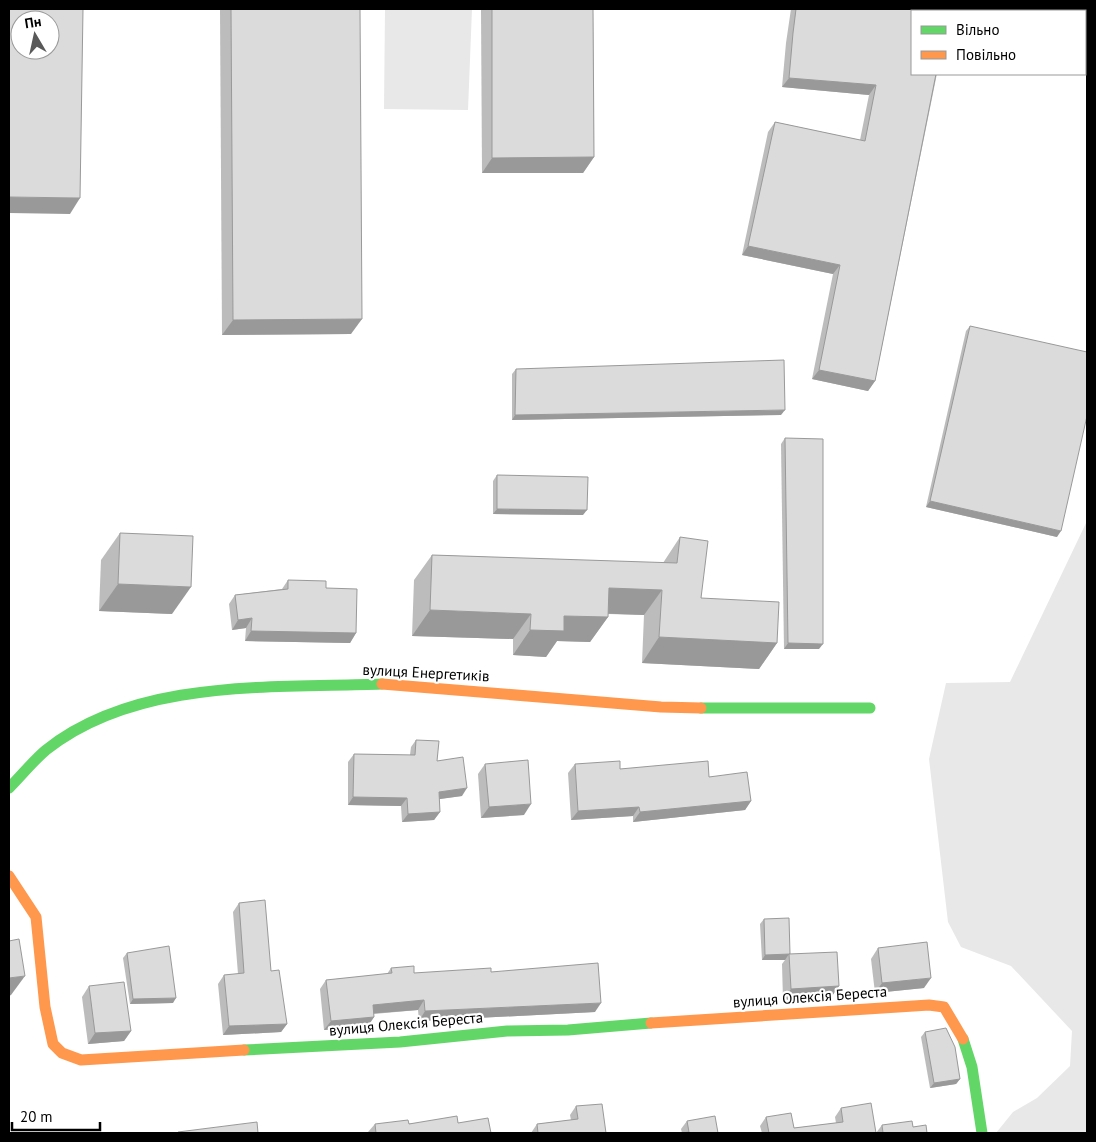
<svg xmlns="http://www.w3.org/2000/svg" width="1096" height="1142" viewBox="0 0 1096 1142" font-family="'PT Sans',sans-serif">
	<rect width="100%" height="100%" fill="#fff"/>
	<g fill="#e8e8e8">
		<path d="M385,9H472L468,110L384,109Z"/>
		<path d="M1087,521V1133H996L1013,1112L1037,1098L1070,1066L1072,1031L1011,966L961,947L948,922L929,759L946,683L1010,682Z"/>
	</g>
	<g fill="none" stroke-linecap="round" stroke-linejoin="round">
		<g stroke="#63d668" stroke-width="11">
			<path d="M701,708H870"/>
			<path d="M9,788C21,776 33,761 46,750C136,678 273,688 382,684"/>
			<path d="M963,1039L972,1067L982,1133"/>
			<path d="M244,1050L400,1042L507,1031L568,1030L651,1023"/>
		</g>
		<g stroke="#ff974d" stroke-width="11">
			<path d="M382,684L661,707L701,708"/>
			<path d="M9,876L36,917L45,1007L53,1044L62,1053L81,1060L244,1050"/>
			<path d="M651,1023L929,1005L944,1007L963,1039"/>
		</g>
	</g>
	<g fill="#bcbcbc">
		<path d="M220,9H360L351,334L222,335Z"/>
		<path d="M481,9H593L594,157L583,173H482Z"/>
		<path d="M791,9H950L875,381L868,391L812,379L833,274L742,255L768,132L775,122L860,140L869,95L782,87L786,43Z"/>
		<path d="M970,326L1057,537L926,507L966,331Z"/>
		<path d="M516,369L781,415L512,420V374Z"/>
		<path d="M785,438L819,649H784L781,444Z"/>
		<path d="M497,475L583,515L493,514V481Z"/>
		<path d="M120,533L172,614L99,611L101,560Z"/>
		<path d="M680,537L701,598L777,643L759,669L642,663L644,615L608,614V617L590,642L557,641L546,657L513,655V639L412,636L414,580L432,555L663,563Z"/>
		<path d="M288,580L326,588L356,633L350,643L245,641L246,628L232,630L229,604L235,595L282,589Z"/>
		<path d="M416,740L437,761L462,796L439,799L440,812L434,820L402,822L401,806L348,805V762L354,754L410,755L411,747Z"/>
		<path d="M485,764L524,815L481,818L478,774Z"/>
		<path d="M575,764L620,769L709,777L751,801L745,810L633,822V816L571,820L568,773Z"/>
		<path d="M239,903L271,971L287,1024L281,1032L223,1035L218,984L224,975L238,974L233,912Z"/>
		<path d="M764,919L790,954L839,986L832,996L783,1000L782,964L785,960H762L760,924Z"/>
		<path d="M878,948L924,988L875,993L871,959Z"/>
		<path d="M127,953L173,1003L130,1004L123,958Z"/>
		<path d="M391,968L414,973L491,972L595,1012L419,1021L418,1010L374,1014V1017L368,1026L324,1030L320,989L326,980L387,974Z"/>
		<path d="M89,986L131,1031L124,1041L88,1044L82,997Z"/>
		<path d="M925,1032L960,1079L956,1084L930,1088L921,1037Z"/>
		<path d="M576,1106L606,1133H531L537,1124L571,1120L570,1115Z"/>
		<path d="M841,1108L876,1133H762L760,1126L766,1117L794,1128L836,1123L835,1117Z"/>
		<path d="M687,1121L718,1133H682L681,1129Z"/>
		<path d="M458,1123L491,1133H369L368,1132L375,1124Z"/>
		<path d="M882,1125L883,1133H876Z"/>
	</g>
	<g fill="#999">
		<path d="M789,78L876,85L869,95L782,87Z"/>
		<path d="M594,157L583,173H482L492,158Z"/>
		<path d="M9,197L80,198L70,214L9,213Z"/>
		<path d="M748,246L840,265L833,274L742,255Z"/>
		<path d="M362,319L351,334L222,335L233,320Z"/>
		<path d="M819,370L875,381L868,391L812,379Z"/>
		<path d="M785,410L781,415L512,420L515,415Z"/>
		<path d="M930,501L1061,531L1057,537L926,507Z"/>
		<path d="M497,509L587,510L583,515L493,514Z"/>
		<path d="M118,584L191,587L172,614L99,611Z"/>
		<path d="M609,588L662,590L644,615L591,613Z"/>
		<path d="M430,610L531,614L513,639L412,636Z"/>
		<path d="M564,616L608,617L590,642L557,641L546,657L513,655L530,630Z"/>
		<path d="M252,618L246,628L232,630L238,620Z"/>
		<path d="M251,631L356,633L350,643L245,641Z"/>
		<path d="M659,637L777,643L759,669L642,663Z"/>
		<path d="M788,643L823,644L819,649H784Z"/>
		<path d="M467,788L462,796L433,800L439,792Z"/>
		<path d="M353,797L407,798L401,806L348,805Z"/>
		<path d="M751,801L745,810L633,822L640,812Z"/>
		<path d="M531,804L524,815L481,818L489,807Z"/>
		<path d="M639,807L633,816L571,820L578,811Z"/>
		<path d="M440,812L434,820L402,822L408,814Z"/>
		<path d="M789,954L785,960H762L765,955Z"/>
		<path d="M25,976L11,995L9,996V978Z"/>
		<path d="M931,978L924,988L875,993L882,983Z"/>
		<path d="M839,986L832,996L783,1000L791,989Z"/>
		<path d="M176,998L173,1003L130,1004L133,999Z"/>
		<path d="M424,1000L418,1010L366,1014L373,1005Z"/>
		<path d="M601,1003L595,1012L419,1021L425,1011Z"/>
		<path d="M374,1017L368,1026L324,1030L331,1021Z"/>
		<path d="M287,1024L281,1032L223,1035L229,1026Z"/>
		<path d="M131,1031L124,1041L88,1044L95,1033Z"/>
		<path d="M960,1079L956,1084L930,1088L934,1083Z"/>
	</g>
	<g fill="#dbdbdb" stroke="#999" fill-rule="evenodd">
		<path d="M9,9H83L80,198L9,197ZM20,20H50V50H20Z"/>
		<path d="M231,9H360L362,319L233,320Z"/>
		<path d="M492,9H593L594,157L492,158Z"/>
		<path d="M796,9H950L949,11H912V74H936L875,381L819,370L840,265L748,246L775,122L865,141L876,85L789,78L793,33Z"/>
		<path d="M970,326L1087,352V416L1061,531L930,501Z"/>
		<path d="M784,360L785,410L515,415L516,369Z"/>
		<path d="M785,438L823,439V644L788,643Z"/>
		<path d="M497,475L588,477L587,510L497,509Z"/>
		<path d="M120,533L193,536L191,587L118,584Z"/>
		<path d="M680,537L708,541L701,598L779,602L777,643L659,637L662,590L609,588L608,617L564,616V631L530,630L531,614L430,610L432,555L677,563Z"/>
		<path d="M288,580L326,581V588L357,589L356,633L251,631L252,618L238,620L235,595L288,589Z"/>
		<path d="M416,740L439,741L437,761L463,757L467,788L439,792L440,812L408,814L407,798L353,797L354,754L415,755Z"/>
		<path d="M528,760L531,804L489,807L485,764Z"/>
		<path d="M620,761V769L708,761L709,777L747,772L751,801L640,812L639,807L578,811L575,764Z"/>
		<path d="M265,900L271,971L279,970L287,1024L229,1026L224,975L244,973L239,903Z"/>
		<path d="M789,918L790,954L765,955L764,919Z"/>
		<path d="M19,939L25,976L9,978V941Z"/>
		<path d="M927,942L931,978L882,983L878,948Z"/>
		<path d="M169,946L176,998L133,999L127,953Z"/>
		<path d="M837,952L839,986L791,989L789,954Z"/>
		<path d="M598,963L601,1003L425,1011L424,1000L373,1005L374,1017L331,1021L326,980L392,973L391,968L414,966V973L491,968V972Z"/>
		<path d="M124,982L131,1031L95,1033L89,986Z"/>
		<path d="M946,1028L955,1047L960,1079L934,1083L925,1032Z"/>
		<path d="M871,1103L876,1133H769L766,1117L791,1113L794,1128L843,1122L841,1108Z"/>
		<path d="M602,1104L606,1133H538L537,1124L578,1119L576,1106Z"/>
		<path d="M457,1116L458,1123L488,1118L491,1133H376L375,1124L408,1120L409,1124Z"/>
		<path d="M715,1116L718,1133H682L689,1132L687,1121Z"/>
		<path d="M912,1121L913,1127L926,1125L927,1133H883L882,1125Z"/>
		<path d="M257,1122L258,1133H178V1132Z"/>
	</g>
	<g text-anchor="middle" stroke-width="4.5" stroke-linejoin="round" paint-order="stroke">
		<g font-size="15" fill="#000" stroke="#fff">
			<text transform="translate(426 673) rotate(3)" y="5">вулиця Енергетиків</text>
			<text transform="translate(810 997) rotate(-4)" y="5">вулиця Олексія Береста</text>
			<text transform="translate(406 1024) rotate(-5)" y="5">вулиця Олексія Береста</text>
		</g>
	</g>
	<rect width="1096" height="1142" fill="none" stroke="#000000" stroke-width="20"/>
	<rect x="911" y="10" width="175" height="65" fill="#ffffff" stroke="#999999"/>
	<rect x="921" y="26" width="25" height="8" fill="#63d668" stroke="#999999"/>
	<text x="956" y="35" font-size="15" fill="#000000">Вільно</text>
	<rect x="921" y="51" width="25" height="8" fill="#ff974d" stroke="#999999"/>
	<text x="956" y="60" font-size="15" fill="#000000">Повільно</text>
	<g transform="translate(35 35) rotate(351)"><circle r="24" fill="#ffffff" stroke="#999999"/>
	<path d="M0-4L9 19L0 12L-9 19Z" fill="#595959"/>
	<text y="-8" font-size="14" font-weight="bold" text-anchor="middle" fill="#000000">Пн</text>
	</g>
	<path d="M12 1122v8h88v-8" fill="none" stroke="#000000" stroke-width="2.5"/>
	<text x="20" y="1122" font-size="15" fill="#000000" stroke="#ffffff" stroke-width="4" paint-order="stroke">20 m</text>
</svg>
